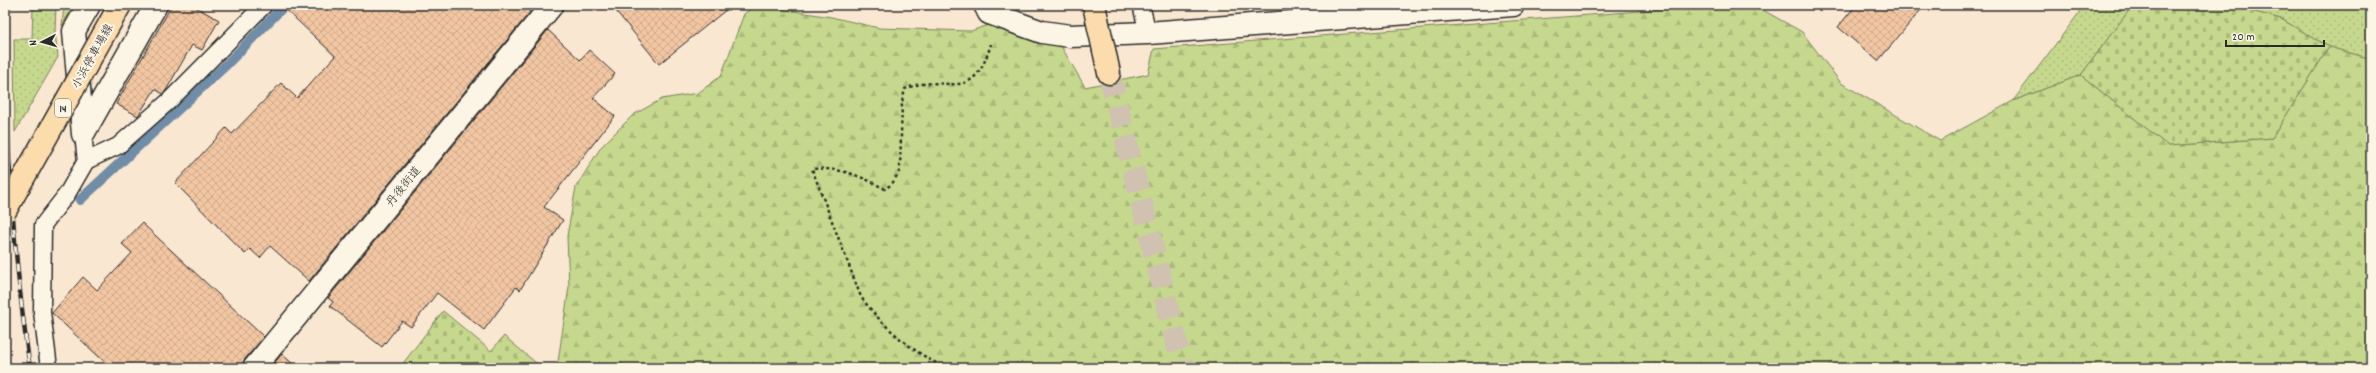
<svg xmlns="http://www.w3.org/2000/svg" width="2376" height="373" viewBox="0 0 2376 373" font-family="Dekko,'Klee One',sans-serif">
	<defs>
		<pattern id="grass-dots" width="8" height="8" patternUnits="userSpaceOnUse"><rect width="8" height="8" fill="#c6d88d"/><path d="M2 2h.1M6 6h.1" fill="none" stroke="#aaba7a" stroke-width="1.8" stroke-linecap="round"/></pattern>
		<pattern id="forest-firs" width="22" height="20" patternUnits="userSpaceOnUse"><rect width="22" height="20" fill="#c6d88d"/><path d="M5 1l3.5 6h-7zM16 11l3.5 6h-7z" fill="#aaba7a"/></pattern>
		<pattern id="cemetery-stones" width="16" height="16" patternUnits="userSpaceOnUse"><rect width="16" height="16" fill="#c6d88d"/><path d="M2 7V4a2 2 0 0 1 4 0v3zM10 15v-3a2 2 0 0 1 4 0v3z" fill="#aaba7a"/></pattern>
		<pattern id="building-cross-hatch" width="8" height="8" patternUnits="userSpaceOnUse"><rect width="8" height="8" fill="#f2c6a2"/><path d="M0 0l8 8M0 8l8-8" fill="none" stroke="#d0aa8c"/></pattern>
	</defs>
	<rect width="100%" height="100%" fill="#f9e7d1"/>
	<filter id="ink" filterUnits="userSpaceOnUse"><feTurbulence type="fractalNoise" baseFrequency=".025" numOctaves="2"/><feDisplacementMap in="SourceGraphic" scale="8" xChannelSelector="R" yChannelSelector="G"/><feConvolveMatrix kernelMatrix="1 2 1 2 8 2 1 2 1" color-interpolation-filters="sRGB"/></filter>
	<g filter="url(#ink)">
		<g fill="url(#grass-dots)" stroke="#78825c">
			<path d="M33,5H56L55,32L58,57L15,132L14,39H32Z"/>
			<path d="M64,5H74L62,26Z"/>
			<path d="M2085,5H2133L2081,75L2013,101Z"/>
			<path d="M2238,5H2371V59L2329,47L2281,19L2240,8Z"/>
		</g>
		<path fill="url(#forest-firs)" stroke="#78825c" d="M756,5L831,17L879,28L971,31L988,25L1061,46L1085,87L1148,74L1154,49L1704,6L1754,5L1802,32L1841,83L1940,141L2013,101L2081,75L2168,146L2272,138L2329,47L2371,59V368H557L569,287L567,236L576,187L601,147L633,115L662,99L698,93L721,76L744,14Z"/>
		<g fill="url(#cemetery-stones)" stroke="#78825c">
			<path d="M2133,5H2238L2240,8L2281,19L2329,47L2272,138L2168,146L2081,75Z"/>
			<path d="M443,311L491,351L504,336L542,368H403L401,366Z"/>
		</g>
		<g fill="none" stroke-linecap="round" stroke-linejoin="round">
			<path stroke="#708ca7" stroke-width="10" d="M80,200L226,65L285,5"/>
		</g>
		<g fill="url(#building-cross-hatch)" stroke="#2b2b2b">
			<path d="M172,5H192L219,20L202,50L192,45L165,92L163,94L155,89L138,116L116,104Z"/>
			<path d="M281,5H522L530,12L309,281L270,246L260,258L250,249L245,254L175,183L226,128L232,134L281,83L297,98L335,56Z"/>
			<path d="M611,5H732L659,64Z"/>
			<path d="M1856,5H1925L1878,61L1838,27Z"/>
			<path d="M548,30L580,60L589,50L615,74L593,98L615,116L544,207L563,220L520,290L516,287L484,330L437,293L411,327L402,321L382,347L330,306L333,302L328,298Z"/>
			<path d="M142,223L264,337L244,360L242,368H111L52,313L83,277L97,290L132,253L122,244Z"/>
			<path d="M282,354L297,368H270Z"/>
		</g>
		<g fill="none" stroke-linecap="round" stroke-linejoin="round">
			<path stroke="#d0c1b0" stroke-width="22" stroke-dasharray="22 11" stroke-linecap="butt" d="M1109,73L1183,368"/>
			<g stroke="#2b2b2b" stroke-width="19">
				<g id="service">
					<path d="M1141,5L1148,33"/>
					<path d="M86,161L118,146L169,101L264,5"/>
					<path d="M49,368L42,312L43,225L67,194L86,161L83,134"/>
				</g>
			</g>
			<g stroke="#2b2b2b" stroke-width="25">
				<g id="minor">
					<path d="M89,5L74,31L83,134L156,5"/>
					<path d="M985,5L989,13L1042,32L1070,36L1148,33L1513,5"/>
				</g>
			</g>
			<g stroke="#2b2b2b" stroke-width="25">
				<path id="tertiary" d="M254,368L552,5"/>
			</g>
			<g stroke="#2b2b2b" stroke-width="25">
				<g id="trunk">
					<path d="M1094,5L1097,19"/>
					<path d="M1104,50L1109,73"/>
				</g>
			</g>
			<path stroke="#2b2b2b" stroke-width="2.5" stroke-dasharray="3 3" stroke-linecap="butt" d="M947,368C914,354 882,326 861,297L812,169C840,167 861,176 885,189L892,184L900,170L902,102L905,89C947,70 971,110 991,44"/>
			<use href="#service" stroke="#fcf5e5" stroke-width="16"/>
			<use href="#minor" stroke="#fcf5e5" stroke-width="22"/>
			<use href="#tertiary" stroke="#fcf5e5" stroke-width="22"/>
			<use href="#trunk" stroke="#fcdcac" stroke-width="22"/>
			<g stroke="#2b2b2b" stroke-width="4.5">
				<g id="rail">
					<path d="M5,14V5"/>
					<path d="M5,48C7,156 14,262 30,368"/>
				</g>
			</g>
			<use href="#rail" stroke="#fcf5e5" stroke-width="3" stroke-dasharray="9" stroke-linecap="butt"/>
			<g stroke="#2b2b2b" stroke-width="25" stroke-linecap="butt">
				<path id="primary-bridge" d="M5,211L120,5"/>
			</g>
			<g stroke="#2b2b2b" stroke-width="25" stroke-linecap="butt">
				<path id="trunk-bridge" d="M1097,19L1104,50"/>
			</g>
			<use href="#primary-bridge" stroke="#fcdcac" stroke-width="22"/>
			<use href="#trunk-bridge" stroke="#fcdcac" stroke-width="22"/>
		</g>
	</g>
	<g text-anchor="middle" stroke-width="4" stroke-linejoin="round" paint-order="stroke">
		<rect fill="#fcf5e5" stroke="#6a6863" stroke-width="1" x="55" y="99" width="16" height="18" rx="3"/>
		<g font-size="11" font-weight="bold" fill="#2b2b2b">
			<text x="63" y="112">14</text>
		</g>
		<g font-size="12" fill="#2b2b2b" stroke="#fcf5e5">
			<text transform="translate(92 56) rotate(-61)" y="4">小浜停車場線</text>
			<text transform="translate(403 186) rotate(-51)" y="4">丹後街道</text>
		</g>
	</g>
	<rect width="2376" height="373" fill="none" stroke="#fcf5e5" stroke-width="20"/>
	<rect x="10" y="10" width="2356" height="353" fill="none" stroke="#2b2b2b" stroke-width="1.5" filter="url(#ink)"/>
	<g transform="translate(42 42) rotate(264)" stroke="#fcf5e5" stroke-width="3" paint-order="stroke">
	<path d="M0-3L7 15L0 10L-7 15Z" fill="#2b2b2b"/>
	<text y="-6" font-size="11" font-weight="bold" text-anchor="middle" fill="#2b2b2b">N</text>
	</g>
	<path d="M2226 40v6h98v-6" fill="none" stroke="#2b2b2b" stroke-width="2"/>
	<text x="2232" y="40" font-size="12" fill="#2b2b2b" stroke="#fcf5e5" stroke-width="3" paint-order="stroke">20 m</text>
</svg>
